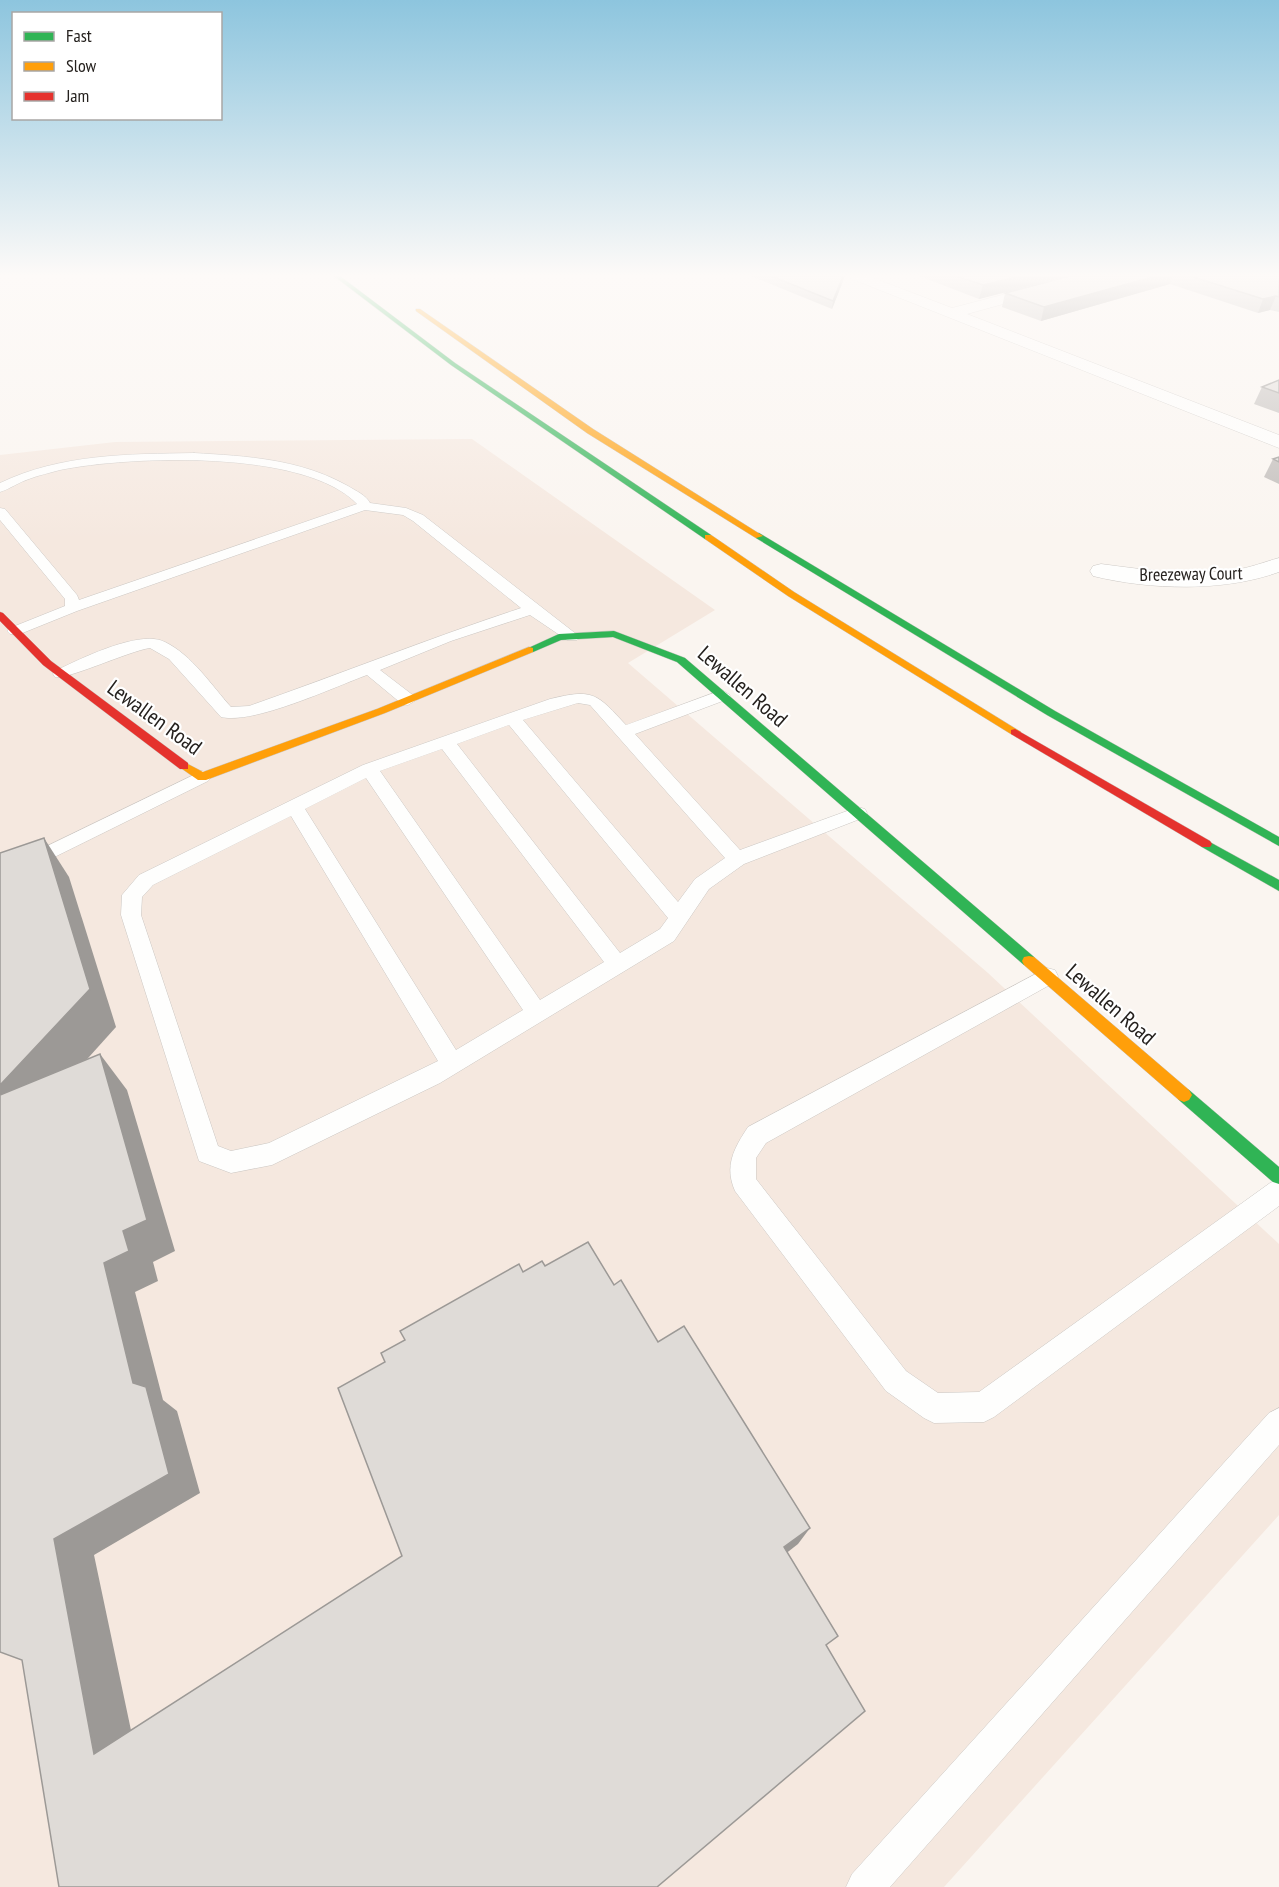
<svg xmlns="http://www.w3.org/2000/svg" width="1279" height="1887" viewBox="0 0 1279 1887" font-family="'PT Sans Narrow',sans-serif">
	<rect width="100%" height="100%" fill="#faf5f0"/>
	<path fill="#f5e8df" d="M472,439L715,610L628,663L988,973L1279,1244V1515L944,1887H0V455L115,442Z"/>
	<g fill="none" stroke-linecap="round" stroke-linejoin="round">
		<g stroke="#cbc7c3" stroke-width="1">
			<g id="lane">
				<path d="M194,453C247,456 300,459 348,486C356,491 366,495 370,503L406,508L423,515L580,637L577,640H567L530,615L451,641L380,670L414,696L416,700L408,705L402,704L367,675C334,687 253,725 221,717L169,659L150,648C129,651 67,680 55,677L53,674L55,671C80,659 140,629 165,642C192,655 212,686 231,707L249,706C340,674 430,638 521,608L413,521L403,515L365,510L77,611L20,634H10L7,631L10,628L65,606V599L0,520V508L5,509L77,595L79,600L357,504C305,449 130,456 60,470C50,473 39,475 29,479C19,482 10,489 0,492V483C60,454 129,454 194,453Z"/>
				<path d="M722,690L730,695L728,699L635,734L740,850L858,807L865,809L867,813L865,817L744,864L709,889L674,941L440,1083L272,1165L231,1173L199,1161L121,915L122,895L139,875L363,765L550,699C594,688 597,694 626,725ZM578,703L590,705L725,858L695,879L678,902L523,720ZM509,725L668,918L660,929L620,953L457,744ZM442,749L604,962L540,1000L380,771ZM366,778L523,1010L456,1050L305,809ZM291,816L438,1061L269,1143L231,1151L218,1146L141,915L142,897L153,885Z"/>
				<path d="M202,771L208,773L211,777L208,781L0,884V869Z"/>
				<path d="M1047,968L1055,970L1058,976L1055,982L766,1143L756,1158V1179L906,1371L938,1393L979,1392L1270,1183L1279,1179V1206L994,1417L984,1422L934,1423L924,1418L886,1391L735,1191C724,1166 734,1148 748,1127Z"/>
				<path d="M1279,1408V1445L890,1887H846L852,1874L1269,1413Z"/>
			</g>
		</g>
		<g stroke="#cbc7c3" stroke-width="1">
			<g id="street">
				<path d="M850,276H868L952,308L1075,276H1096L1094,279L967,314L1279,435V448L852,279Z"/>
				<path d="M1279,558V572C1224,592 1150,590 1093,576L1090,571L1093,566L1101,564C1145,570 1190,576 1234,570C1250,568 1264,562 1279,558Z"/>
			</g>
		</g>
		<g stroke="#cbc7c3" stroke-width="1">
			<g id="fast">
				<path d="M334,276H340L455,363L711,535V539H705L451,365Z"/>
				<path d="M759,533L1055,711L1279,837V846L1047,715L756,538V534Z"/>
				<path d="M614,631L685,658L1034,957L1036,961L1034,965H1024L677,662L613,637L561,640L533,652H525L524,650L559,634Z"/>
				<path d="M1206,840L1279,880V891L1202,847L1200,844Z"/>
				<path d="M1184,1088L1189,1090L1279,1167V1184L1273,1182L1179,1100L1176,1095L1179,1090Z"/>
			</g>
		</g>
		<g stroke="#cbc7c3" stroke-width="1">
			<g id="slow">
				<path d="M416,309H420L593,429L763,536L756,538L587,433L416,311Z"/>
				<path d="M705,535H711L794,592L1021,732L1015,735L1011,734L788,596L705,539Z"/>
				<path d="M529,647L533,648V652L385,713L206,780H198L178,766L184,762L203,772L377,709Z"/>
				<path d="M1029,956L1034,957L1189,1090L1192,1095L1189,1100L1184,1102L1179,1100L1024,965L1022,961L1024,957Z"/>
			</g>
		</g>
		<g stroke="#cbc7c3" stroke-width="1">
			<g id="jam">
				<path d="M0,612L3,613L51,661L188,763V769H180L43,665L0,621Z"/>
				<path d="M1015,729L1210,841L1212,844L1210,847H1202L1011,734V730Z"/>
			</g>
		</g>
		<use href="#lane" fill="#fefefd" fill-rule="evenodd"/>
		<use href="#street" fill="#fefefd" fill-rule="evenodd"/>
		<use href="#fast" fill="#30b455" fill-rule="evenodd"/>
		<use href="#slow" fill="#ff9f0a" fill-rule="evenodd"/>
		<use href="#jam" fill="#e5322d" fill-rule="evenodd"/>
	</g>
	<g fill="#c0bcb9">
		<path d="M751,276H845L832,309Z"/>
		<path d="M919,276H1068L979,299Z"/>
		<path d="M1070,276H1279V312L1270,310L1258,313L1170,284L1041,321L1002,307L1005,293Z"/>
		<path d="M1279,380V413L1254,404L1262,387Z"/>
		<path d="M1279,457V484L1264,477L1273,459Z"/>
	</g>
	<g fill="#9c9996">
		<path d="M843,276H845L832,309L833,301Z"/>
		<path d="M1020,276H1068L979,299L983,285Z"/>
		<path d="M1156,276H1173L1170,284L1041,321L1044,307Z"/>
		<path d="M1276,296L1270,310L1258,313L1263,299Z"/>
		<path d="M44,838L69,877L116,1027L17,1137L0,1120V1085Z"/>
		<path d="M100,1054L127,1090L175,1251L153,1262L158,1281L135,1292L163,1400L177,1411L200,1493L94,1555L136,1754H94L54,1539L133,1383L104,1263Z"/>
		<path d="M810,1528L798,1544L775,1562L784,1547Z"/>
	</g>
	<g fill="#dfdbd7" stroke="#9c9996" stroke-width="1.5">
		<path d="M771,276H843L833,301Z"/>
		<path d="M956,276H1020L983,285Z"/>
		<path d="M1070,276H1156L1044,307L1005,293Z"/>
		<path d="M1190,276H1279V297L1276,296L1263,299Z"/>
		<path d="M1279,380V393L1262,387Z"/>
		<path d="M1279,457V462L1273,459Z"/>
		<path d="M44,838L90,989L0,1085V853Z"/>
		<path d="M100,1054L147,1220L123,1231L129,1251L104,1263L133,1383L146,1387L169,1474L54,1539L94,1754L402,1556L338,1388L385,1362L381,1353L405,1340L400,1331L519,1264L523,1272L542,1261L545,1266L588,1242L614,1285L621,1280L658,1342L684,1326L810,1528L784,1547L838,1636L826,1645L865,1711L657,1887H59L22,1660L0,1652V1095Z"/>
	</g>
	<linearGradient id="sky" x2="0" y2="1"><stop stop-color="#8dc5de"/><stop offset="0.51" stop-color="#fdfaf8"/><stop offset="1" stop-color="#fdfaf8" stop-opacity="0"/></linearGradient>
	<rect width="1279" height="540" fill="url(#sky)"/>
	<g text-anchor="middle" stroke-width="4.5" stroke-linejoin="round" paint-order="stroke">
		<g font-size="18" fill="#25211e" stroke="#fff">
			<text transform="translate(1191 574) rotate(-1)" y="6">Breezeway Court</text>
		</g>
		<g font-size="22" fill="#25211e" stroke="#fff">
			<text transform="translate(743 686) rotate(41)" y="8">Lewallen Road</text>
			<text transform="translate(155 717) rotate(36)" y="8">Lewallen Road</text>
			<text transform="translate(1111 1004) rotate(41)" y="8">Lewallen Road</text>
		</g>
	</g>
	<rect x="12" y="12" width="210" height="108" fill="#ffffff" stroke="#a8a6a5" stroke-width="1.5"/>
	<rect x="24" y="32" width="30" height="9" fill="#30b455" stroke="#a8a6a5" stroke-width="1.5"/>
	<text x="66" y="42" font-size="18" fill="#25211e">Fast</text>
	<rect x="24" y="62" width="30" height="9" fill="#ff9f0a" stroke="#a8a6a5" stroke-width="1.5"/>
	<text x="66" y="72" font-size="18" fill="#25211e">Slow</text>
	<rect x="24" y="92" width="30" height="9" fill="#e5322d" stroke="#a8a6a5" stroke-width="1.5"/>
	<text x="66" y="102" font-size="18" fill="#25211e">Jam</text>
</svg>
